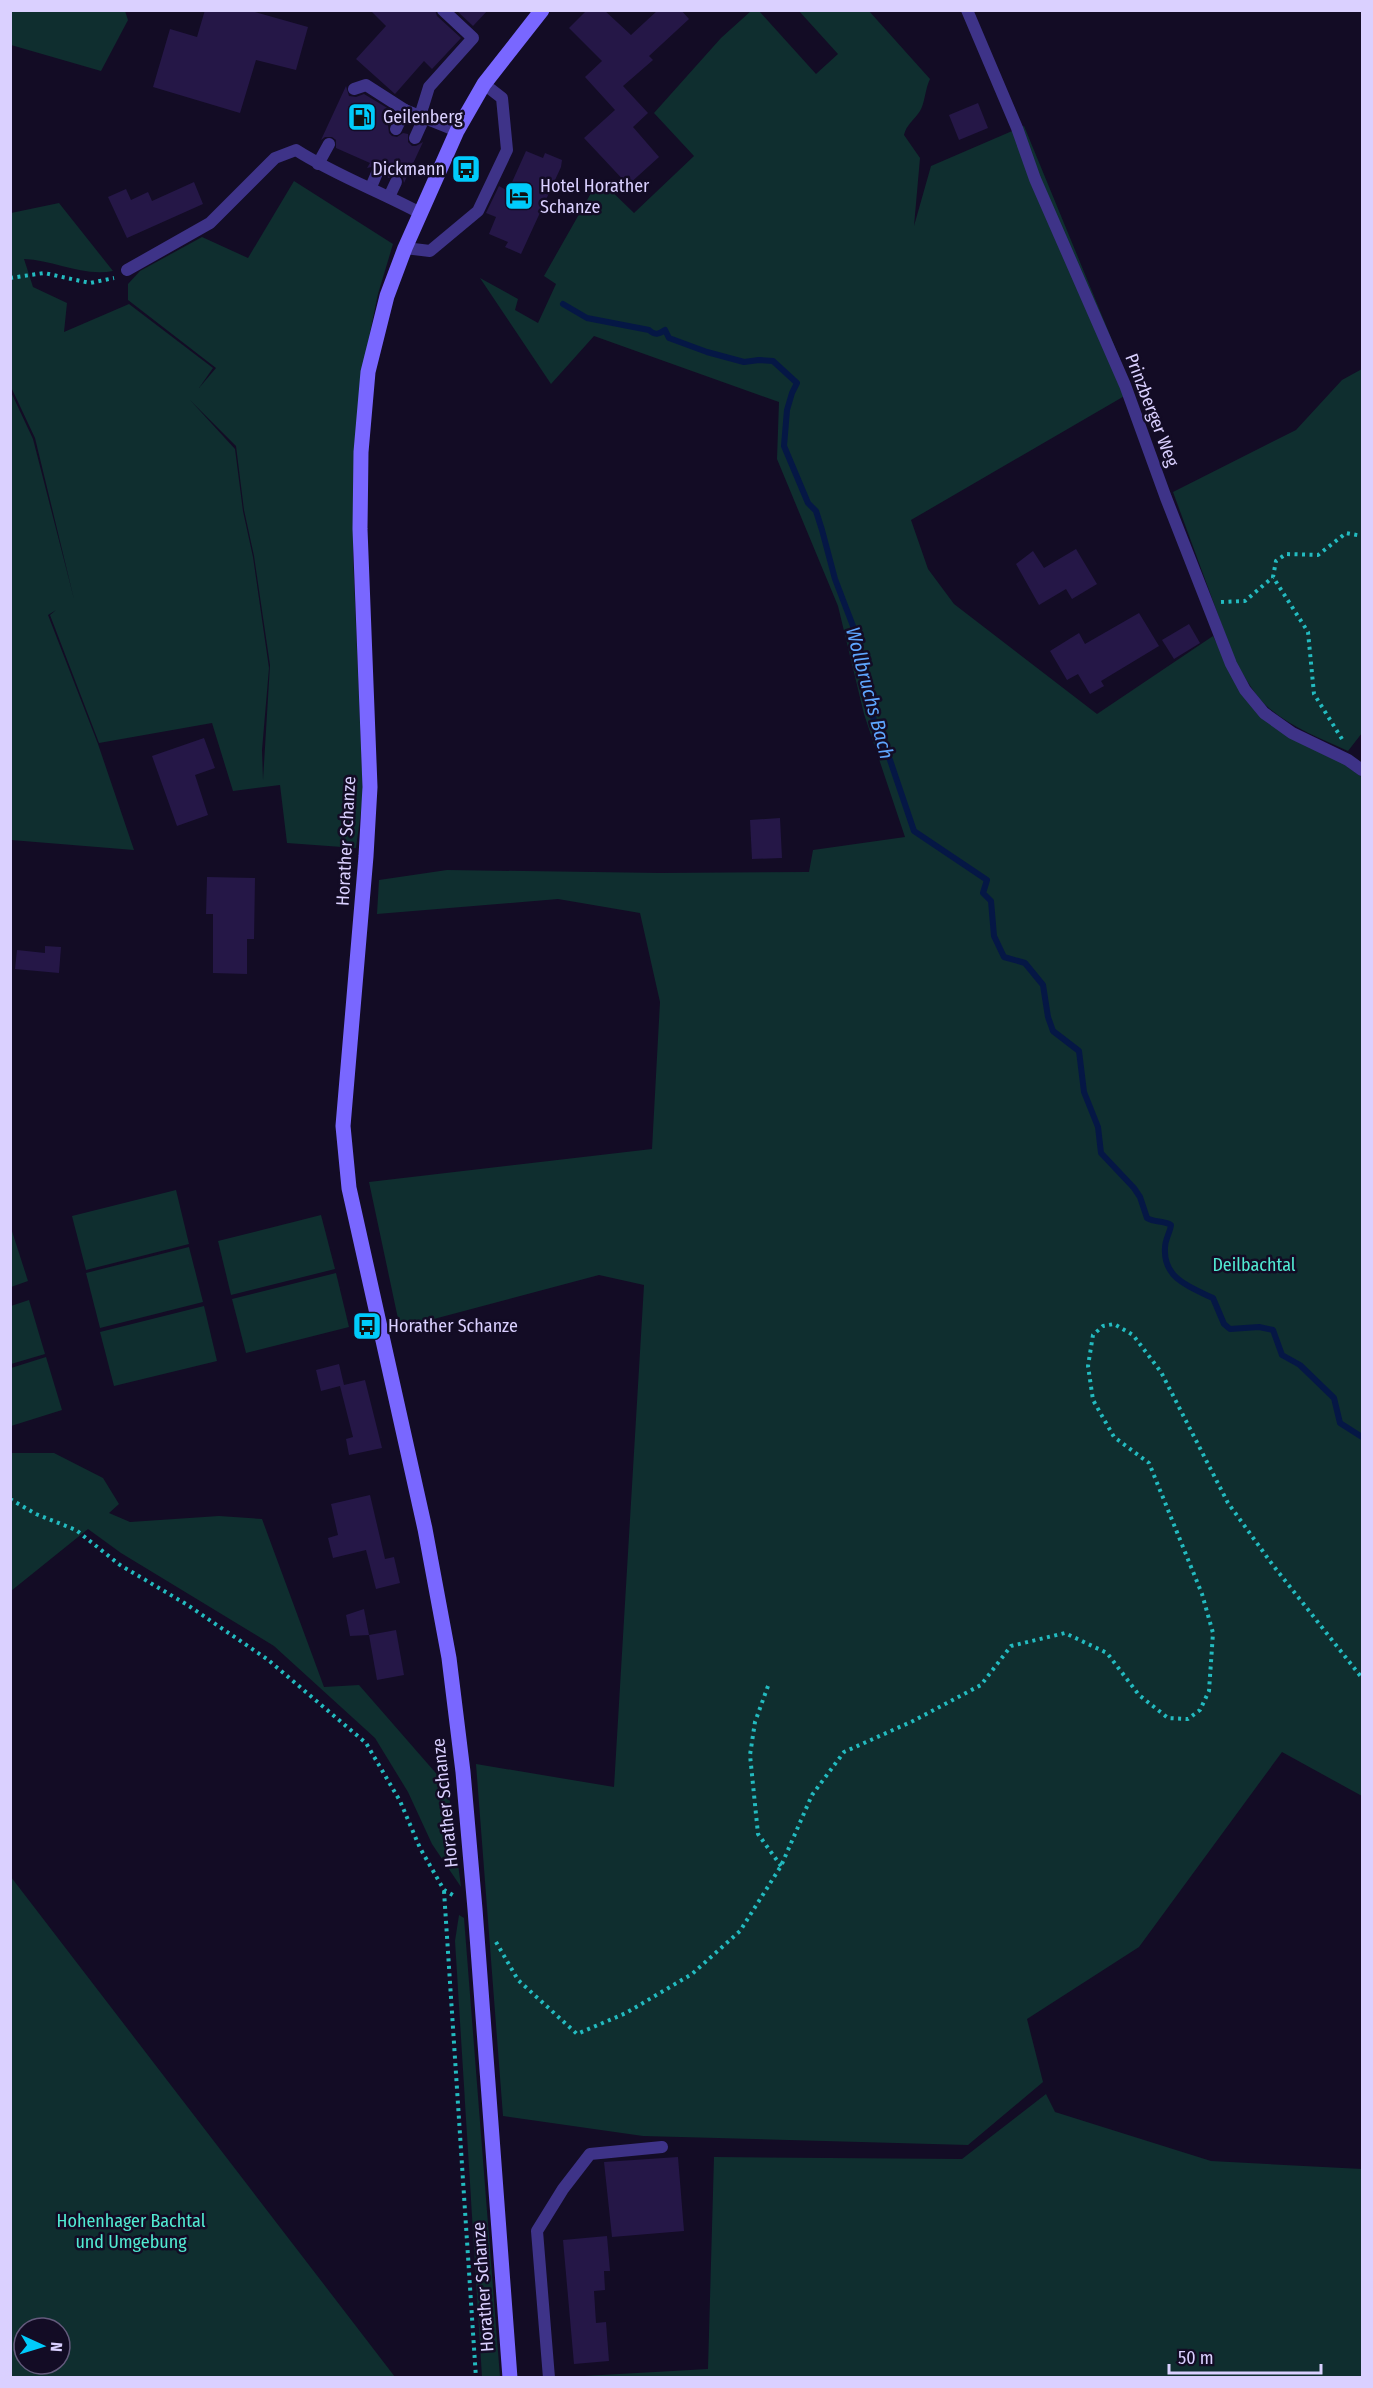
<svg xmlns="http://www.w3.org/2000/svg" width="1373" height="2388" viewBox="0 0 1373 2388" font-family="'Fira Sans Condensed',sans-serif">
	<rect width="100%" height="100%" fill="#130c25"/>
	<g fill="#0f2e2f" fill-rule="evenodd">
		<path d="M10,11H125L128,20L101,71L11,45Z"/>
		<path d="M751,11H759L816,74L838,54L799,11H869L930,79C925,89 925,103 920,111C914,120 906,125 904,135L920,158L914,226L931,166L1024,126L1133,391L911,520L928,569L954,604L1097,714L1213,636L1241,692L1362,777V1796L1282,1752L1139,1947L1027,2019L1043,2082L968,2145L643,2136L503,2116L476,1764L614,1787L644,1285L599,1275L400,1328L369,1182L652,1149L660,1002L640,913L558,899L377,914L379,880L447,870L660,873L809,872L813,850L905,837L864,714L838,606L777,459L779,402L594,336L551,384L480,278L518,299L515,310L538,323L556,284L544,276L599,179L634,213L694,156L654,113L721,38Z"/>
		<path d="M294,181L393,244L378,294L361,376L354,468L353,555L363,796L356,848L287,843L280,785L233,791L212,723L99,743L50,615L56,610L48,615L98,744L134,850L11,840L10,390L33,439L74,599L35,438L11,387V213L59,203L113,271C83,277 54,260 24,259L33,287L67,303L64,332L129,304L213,368L199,388L216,368L128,300V284L140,271L202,237L248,258ZM190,400L236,446L244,510L254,556L270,665L263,780L262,750L269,668L253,557L243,511L235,449Z"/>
		<path d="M1362,369V733L1348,751C1322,739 1293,728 1270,709C1255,697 1245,677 1235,661L1173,492L1296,430L1342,380Z"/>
		<path d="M176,1190L189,1244L86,1270L72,1216Z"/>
		<path d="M321,1215L335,1269L231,1295L218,1241Z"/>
		<path d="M10,1225L28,1281L11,1287H10Z"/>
		<path d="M189,1247L203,1302L100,1328L86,1273Z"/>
		<path d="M336,1273L349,1327L246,1353L232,1299Z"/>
		<path d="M29,1300L45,1354L11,1364V1306Z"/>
		<path d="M204,1306L217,1361L114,1386L100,1332Z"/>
		<path d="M46,1357L62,1410L11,1426V1368Z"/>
		<path d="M11,1453H54L103,1478L119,1504L109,1513L130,1522L219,1516L262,1519L324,1687L359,1685L448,1787L461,1887L432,1844L408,1792L375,1738L274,1646L121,1553L88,1529L11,1591Z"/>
		<path d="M10,1877H11L395,2377H11ZM24,2328H60V2364H24Z"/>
		<path d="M459,1915L464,1918L500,2377H482L455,1941Z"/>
		<path d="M1046,2094L1055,2112L1211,2161L1362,2169V2377H566L708,2369L714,2157L962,2159Z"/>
	</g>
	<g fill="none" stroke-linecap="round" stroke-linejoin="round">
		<path stroke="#051745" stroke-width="6" d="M563,304L587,318L649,330C655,336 659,334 665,330L669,338L707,352L744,362L759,360L773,361L797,383L792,393L787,410L784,446L808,503L816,511L822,530L835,579L853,626L876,730L890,760L914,831L987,880L983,893L991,901L994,936L1004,957L1025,963L1043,985L1048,1017L1053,1031L1079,1051L1084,1092L1098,1127L1101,1153L1134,1188L1140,1197L1147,1218C1155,1223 1163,1220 1171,1225C1170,1233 1165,1239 1165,1248C1163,1278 1189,1287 1213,1298L1224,1324L1230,1329L1259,1327L1273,1330L1282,1355L1300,1365L1334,1398L1340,1423L1362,1437"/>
	</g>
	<g fill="#251747">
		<path d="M205,10H248L308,27L296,70L256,60L240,113L153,87L170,29L197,37Z"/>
		<path d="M370,10H435L437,16L461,38L432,69L424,61L395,94L356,59L386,26Z"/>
		<path d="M456,10H488L473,26Z"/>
		<path d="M587,10H604L631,35L658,10H681L689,19L649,56L653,60L623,86L648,113L633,127L659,157L628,185L584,138L615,110L585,77L602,61L569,28Z"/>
		<path d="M346,86L349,96L356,97L364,94L394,112L388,125L389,133L392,136L397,137L403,133L408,134V142L412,146H416L423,142L404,183L403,178L399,174L392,175L389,178L385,176L384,169L380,165L367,168L370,163L336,148V140L332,137H325L321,140Z"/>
		<path d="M978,103L988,128L959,140L949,115Z"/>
		<path d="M526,151L543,158L545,153L562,160L561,167L521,254L505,247L508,242L489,234L496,217L486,213L499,186L508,191Z"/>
		<path d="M194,182L203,204L127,238L108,197L126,189L131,200L148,192L152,201Z"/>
		<path d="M1076,549L1097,584L1072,599L1066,589L1039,605L1016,564L1033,551L1044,568Z"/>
		<path d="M1139,613L1159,646L1101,681L1104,686L1090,694L1078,674L1067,680L1050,651L1079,633L1085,644Z"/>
		<path d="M1189,624L1200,643L1174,659L1162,640Z"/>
		<path d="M204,738L215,768L195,775L208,815L177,826L152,756Z"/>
		<path d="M780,818L782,858L752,859L750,820Z"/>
		<path d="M207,877L255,878L254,939H247V974L213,973V914H206Z"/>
		<path d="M45,946L61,947L59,973L15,969L17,950L45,953Z"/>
		<path d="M339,1364L344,1385L365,1380L382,1448L349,1455L346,1439L353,1437L340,1386L321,1391L316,1370Z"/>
		<path d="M370,1495L385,1559L394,1557L400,1583L376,1589L366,1550L333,1558L328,1538L338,1535L331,1504Z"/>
		<path d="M364,1609L369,1635L350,1636L346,1615Z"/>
		<path d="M396,1630L404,1675L377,1680L369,1635Z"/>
		<path d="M678,2157L684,2231L612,2237L604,2162Z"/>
		<path d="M607,2236L610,2271H604L605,2290L594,2291L596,2323L606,2322L609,2361L574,2364L563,2240Z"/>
	</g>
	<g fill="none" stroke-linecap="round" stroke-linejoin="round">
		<g stroke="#23bbc0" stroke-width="4" stroke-dasharray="3 4.5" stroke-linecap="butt">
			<path d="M10,278L44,273L90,283L114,278"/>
			<path d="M1221,602L1245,601L1273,577"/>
			<path d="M1342,739L1314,694L1308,632L1273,577L1276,561L1286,554L1318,555L1346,533L1362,536"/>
			<path d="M10,1499L36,1514L76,1530L120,1565L186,1604L267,1659L366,1743L400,1801L420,1848L444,1890L456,1897"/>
			<path d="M768,1686L755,1722L750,1755L758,1834L781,1866"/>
			<path d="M444,1891L476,2378"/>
			<path d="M496,1942L518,1980L577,2034L626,2013L692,1974L740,1931L781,1866L812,1795L844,1752L913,1721L981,1685L1011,1646L1065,1633L1107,1653L1139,1695L1168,1718L1188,1719L1200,1710L1209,1691L1213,1633L1202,1594L1149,1463L1114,1437L1093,1400L1088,1366L1093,1335L1103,1326L1114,1324L1133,1335L1161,1372L1228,1503L1272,1564L1362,1678"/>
		</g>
		<g stroke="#3e3388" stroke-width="12">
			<path d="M967,10L1017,128L1035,179L1125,385L1166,498L1231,664L1245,690L1264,713L1292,733L1348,760L1362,770"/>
			<path d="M354,89L366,85L405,110"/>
			<path d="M420,116L429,87L473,38L443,10"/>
			<path d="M396,129L405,110L457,131"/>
			<path d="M415,138L424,118"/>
			<path d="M318,164L329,144"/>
			<path d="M371,187L377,173"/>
			<path d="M389,197L396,182"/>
			<path d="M405,248L430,251L478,211L507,150L502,98L484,84"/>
			<path d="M127,270L210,223L275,158L296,150C335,175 379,191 420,213"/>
			<path d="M549,2378L537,2231L563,2189L590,2154L662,2147"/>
		</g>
		<path stroke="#7967ff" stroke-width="15" d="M510,2378L475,1909L463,1772L449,1658L425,1529L349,1188L343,1126L366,856L370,787L360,529L361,452L368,372L387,296L405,248L457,131L484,84L542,10"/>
	</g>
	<defs>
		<g id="fuel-square" transform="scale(1.5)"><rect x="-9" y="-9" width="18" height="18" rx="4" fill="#00cbfb" stroke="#130c25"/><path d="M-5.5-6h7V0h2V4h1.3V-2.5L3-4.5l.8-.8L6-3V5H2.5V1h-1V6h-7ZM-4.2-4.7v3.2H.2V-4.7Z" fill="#111"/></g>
		<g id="bus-square" transform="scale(1.5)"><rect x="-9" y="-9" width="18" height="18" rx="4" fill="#00cbfb" stroke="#130c25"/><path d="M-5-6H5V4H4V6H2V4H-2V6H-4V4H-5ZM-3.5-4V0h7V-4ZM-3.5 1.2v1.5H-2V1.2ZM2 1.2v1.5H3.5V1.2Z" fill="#111"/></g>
		<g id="hotel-square" transform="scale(1.5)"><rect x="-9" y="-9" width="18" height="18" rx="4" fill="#00cbfb" stroke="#130c25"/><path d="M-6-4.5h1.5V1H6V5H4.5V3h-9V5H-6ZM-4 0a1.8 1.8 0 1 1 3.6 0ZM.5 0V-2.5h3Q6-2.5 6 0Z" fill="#111"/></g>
	</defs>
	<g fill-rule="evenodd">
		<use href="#fuel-square" x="362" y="117"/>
		<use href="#bus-square" x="466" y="169"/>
		<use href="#hotel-square" x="519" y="196"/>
		<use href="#bus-square" x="367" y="1326"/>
	</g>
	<g text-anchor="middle" stroke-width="5" stroke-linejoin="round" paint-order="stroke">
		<g font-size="18" fill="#dad0ff" stroke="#130c25" text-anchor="start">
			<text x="383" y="123">Geilenberg</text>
			<text x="445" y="175" text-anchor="end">Dickmann</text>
			<text x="540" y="192">Hotel Horather<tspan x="540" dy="21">Schanze</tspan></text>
			<text x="388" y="1332">Horather Schanze</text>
		</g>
		<g font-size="18" fill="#dad0ff" stroke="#130c25">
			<text transform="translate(1152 410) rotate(69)" y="6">Prinzberger Weg</text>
			<text transform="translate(346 841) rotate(-87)" y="6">Horather Schanze</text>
			<text transform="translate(445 1803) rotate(-96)" y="6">Horather Schanze</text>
			<text transform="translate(483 2287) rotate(-94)" y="6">Horather Schanze</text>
		</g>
		<g font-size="18" fill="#51ead2" stroke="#130c25">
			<text x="1254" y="1271">Deilbachtal</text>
			<text x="131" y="2227">Hohenhager Bachtal<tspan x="131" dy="21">und Umgebung</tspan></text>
		</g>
		<g font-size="20" font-style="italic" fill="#5ea6ff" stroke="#130c25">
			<text transform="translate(870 693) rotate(75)" y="7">Wollbruchs Bach</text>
		</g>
	</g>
	<rect width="1373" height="2388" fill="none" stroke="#dad0ff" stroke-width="24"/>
	<g transform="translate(42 2346) rotate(94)"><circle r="28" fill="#130c25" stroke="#635a7c" stroke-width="1.5"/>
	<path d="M0-4.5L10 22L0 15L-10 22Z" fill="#00cbfb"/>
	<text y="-9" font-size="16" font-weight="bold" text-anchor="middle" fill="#dad0ff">N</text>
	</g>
	<path d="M1169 2364v9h152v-9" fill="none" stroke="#dad0ff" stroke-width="3"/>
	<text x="1178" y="2364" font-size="18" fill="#dad0ff" stroke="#130c25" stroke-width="4.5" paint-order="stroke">50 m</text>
</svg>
